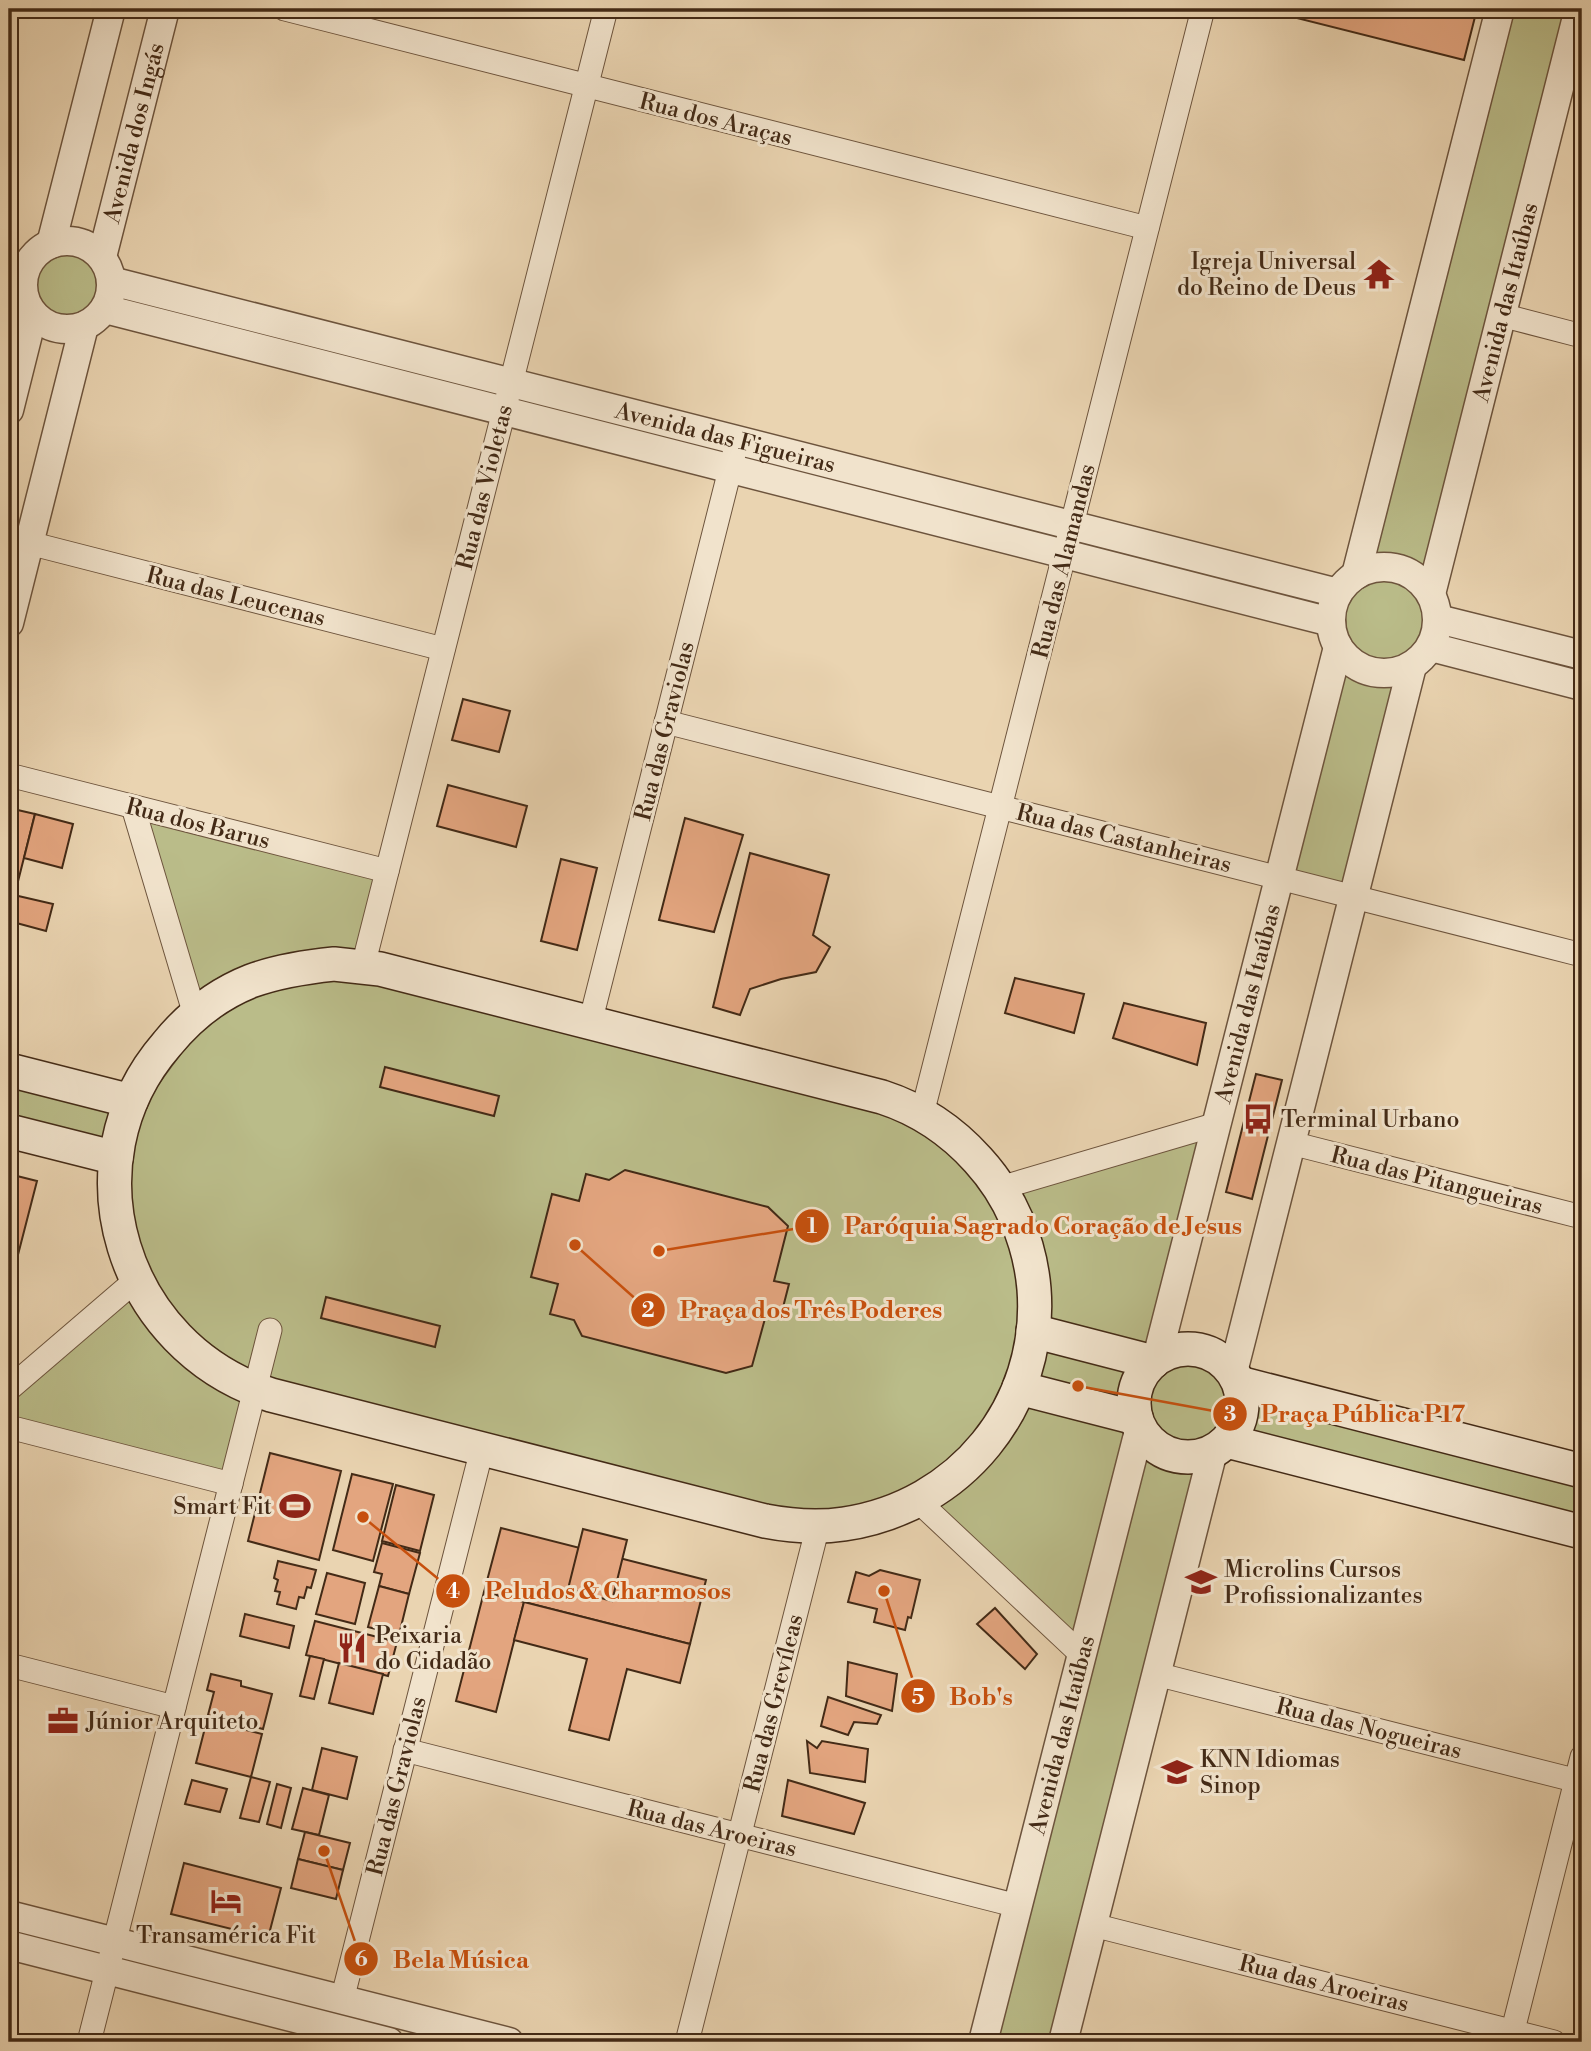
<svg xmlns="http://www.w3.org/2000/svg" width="1591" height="2051" viewBox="0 0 1591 2051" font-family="'Libre Bodoni',serif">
	<rect width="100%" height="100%" fill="#ead4b1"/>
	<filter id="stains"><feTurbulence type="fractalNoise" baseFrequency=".00286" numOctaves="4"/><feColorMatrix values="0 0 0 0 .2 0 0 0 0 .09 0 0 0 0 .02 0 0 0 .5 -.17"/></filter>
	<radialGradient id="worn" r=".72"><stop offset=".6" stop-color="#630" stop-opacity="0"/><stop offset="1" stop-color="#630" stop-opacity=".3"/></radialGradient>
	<g fill="#babc89" stroke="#7e7350" stroke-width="2">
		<path d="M1511,9H1568L1426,567C1409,557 1391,553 1372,558Z"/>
		<circle cx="67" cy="285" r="32"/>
		<circle cx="1384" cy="620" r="42"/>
		<path d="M1344,666C1360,679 1376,685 1396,684L1345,887L1292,873Z"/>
		<path d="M143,816L393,879L376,958L197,1000Z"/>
		<path d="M362,977L873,1106L917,1124L980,1177L1016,1248L1023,1331L997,1409L943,1471L869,1508L786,1514L257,1379L170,1315L133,1242L127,1159L140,1109L204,1022L280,983Z"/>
		<path d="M9,1081L117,1109L107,1145L9,1120Z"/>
		<path d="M1203,1135L1148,1349C1123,1381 1120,1388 1128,1428L1075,1639L932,1505L1025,1401L1015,1191Z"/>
		<path d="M131,1294L250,1399L242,1480L9,1420V1397Z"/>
		<circle cx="1188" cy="1402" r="43"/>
		<path d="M1254,1398L1582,1482V1521L1245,1435L1253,1415Z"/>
		<path d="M1145,1451C1160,1464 1178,1468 1198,1467L1051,2042H995Z"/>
	</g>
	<g fill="#e3a57f" stroke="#432a16" stroke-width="2">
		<path d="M1261,9H1477L1464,60Z"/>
		<path d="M463,699L510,711L499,752L452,740Z"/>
		<path d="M448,785L527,806L516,847L437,826Z"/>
		<path d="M9,808L35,814L9,917Z"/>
		<path d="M35,814L73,824L62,868L24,858Z"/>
		<path d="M685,818L743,835L714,932L659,920Z"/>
		<path d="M750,853L829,875L813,935L830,947L816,972L781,979L750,989L740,1015L713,1007Z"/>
		<path d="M561,859L597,868L577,950L541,941Z"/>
		<path d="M14,895L53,904L46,931L9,921Z"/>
		<path d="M1015,978L1084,994L1074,1033L1005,1013Z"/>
		<path d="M1124,1003L1206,1023L1197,1065L1113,1038Z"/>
		<path d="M385,1067L499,1096L494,1116L380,1087Z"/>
		<path d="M1256,1074L1282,1080L1252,1199L1226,1192Z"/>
		<path d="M625,1170L768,1207L788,1226L774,1281L789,1284L780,1319L766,1315L752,1366L726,1373L582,1336L574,1320L550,1314L558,1284L531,1277L552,1194L579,1201L586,1174L609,1180Z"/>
		<path d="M9,1174L37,1181L12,1278L9,1277Z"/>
		<path d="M326,1297L440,1326L435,1347L321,1318Z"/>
		<path d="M270,1453L341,1471L319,1560L248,1541Z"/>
		<path d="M352,1474L393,1484L373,1561L333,1550Z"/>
		<path d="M396,1485L434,1495L420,1551L382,1541Z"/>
		<path d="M501,1528L706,1580L690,1644L484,1592Z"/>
		<path d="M583,1529L627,1540L612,1601L568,1589Z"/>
		<path d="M382,1543L420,1553L409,1594L379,1586L382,1574L374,1572Z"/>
		<path d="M278,1561L316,1570L311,1588L307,1587L304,1598L299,1597L296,1609L277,1604L280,1592L275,1591L278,1580L274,1578Z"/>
		<path d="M880,1570L920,1580L911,1618L908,1617L905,1630L874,1622L877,1609L848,1602L856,1572L869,1576Z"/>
		<path d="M327,1573L365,1583L355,1624L316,1614Z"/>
		<path d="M379,1586L409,1594L399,1635L368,1627Z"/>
		<path d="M484,1592L524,1602L496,1712L456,1701Z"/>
		<path d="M524,1602L690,1644L680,1683L627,1669L609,1740L569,1730L587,1659L514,1640Z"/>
		<path d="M995,1608L1037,1654L1025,1669L977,1624Z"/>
		<path d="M245,1614L294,1626L289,1648L240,1636Z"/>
		<path d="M315,1621L397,1642L388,1676L306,1655Z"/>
		<path d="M310,1656L324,1659L314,1699L300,1696Z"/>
		<path d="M848,1662L897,1674L892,1711L846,1696Z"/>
		<path d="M339,1663L383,1674L373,1714L329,1703Z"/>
		<path d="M211,1674L241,1681V1686L272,1694L263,1729L208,1715L214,1692L207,1690Z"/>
		<path d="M828,1697L881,1715L877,1724L854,1722L848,1735L821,1726Z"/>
		<path d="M207,1720L262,1734L251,1777L196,1763Z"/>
		<path d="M807,1741L817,1748L822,1741L868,1749L865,1782L810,1773Z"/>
		<path d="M322,1748L357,1757L347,1799L312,1790Z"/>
		<path d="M251,1777L270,1782L259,1822L240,1818Z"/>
		<path d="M192,1780L227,1789L220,1812L185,1804Z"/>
		<path d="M788,1780L865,1803L854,1834L782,1816Z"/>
		<path d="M277,1784L291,1788L281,1828L267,1824Z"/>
		<path d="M303,1788L329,1795L319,1835L292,1829Z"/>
		<path d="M305,1832L350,1843L343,1870L298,1859Z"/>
		<path d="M298,1859L343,1870L336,1899L291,1888Z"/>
		<path d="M184,1863L281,1888L268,1938L171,1914Z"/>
	</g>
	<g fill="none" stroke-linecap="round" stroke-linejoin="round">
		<g stroke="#6d543d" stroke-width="25">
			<g id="minor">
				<path d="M285,9L1147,228"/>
				<path d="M1501,315L1582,336"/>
				<path d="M29,543L443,649"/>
				<path d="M666,722L1582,955"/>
				<path d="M9,775L387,871"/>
				<path d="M133,807L195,1015"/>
				<path d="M363,966L606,9"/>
				<path d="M590,1023L734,454"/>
				<path d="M922,1114L1203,9"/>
				<path d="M1291,1143L1582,1217"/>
				<path d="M1000,1188L1217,1124"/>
				<path d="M9,1389L136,1280"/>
				<path d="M9,1427L231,1484"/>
				<path d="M917,1500L1082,1655"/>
				<path d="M9,1665L174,1707"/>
				<path d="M1156,1674L1582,1782"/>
				<path d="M405,1750L1018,1906"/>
				<path d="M1093,1925L1554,2042"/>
				<path d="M342,2000L482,1449"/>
				<path d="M89,2042L270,1330"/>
				<path d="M687,2042L818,1526"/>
				<path d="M1510,2042L1582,1757"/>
			</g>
		</g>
		<g stroke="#6d543d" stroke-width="31">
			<g id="tertiary">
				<circle cx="67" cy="285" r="44"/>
				<path d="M51,244L111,9"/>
				<path id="s1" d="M102,257L165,9"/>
				<path id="s2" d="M111,281L1338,593"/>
				<path d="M105,309L1331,622"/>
				<path d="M9,410L33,314"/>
				<circle cx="1384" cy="620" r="53"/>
				<path d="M1356,575L1500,9"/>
				<path id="s3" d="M1431,594L1579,9"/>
				<path d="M1438,619L1582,655"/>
				<path d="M9,623L84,326"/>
				<path d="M1431,647L1582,686"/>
				<path id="s4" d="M1157,1358L1338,647"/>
				<path d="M1233,1372L1412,666"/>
				<path d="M9,1915L509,2042"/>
				<path d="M9,1945L389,2042"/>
				<path id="s5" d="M983,2042L1140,1427"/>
				<path d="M1063,2042L1213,1451"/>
			</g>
		</g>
		<g stroke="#432a16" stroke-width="36">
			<g id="secondary">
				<path d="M334,964L380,969L882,1097C919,1109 952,1131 978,1160C1010,1195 1030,1241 1034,1289C1043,1406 960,1507 844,1524C818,1528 791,1526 765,1521L271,1395C122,1348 63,1164 167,1044C189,1017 218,994 251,981C278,971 305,967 334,964Z"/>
				<path d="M9,1070L131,1101"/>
				<path d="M9,1131L116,1158"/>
				<path d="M1033,1331L1153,1362"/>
				<circle cx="1188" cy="1403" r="54"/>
				<path d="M1239,1383L1582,1471"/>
				<path d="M1019,1388L1136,1418"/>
				<path d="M1227,1441L1582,1532"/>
			</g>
		</g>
		<use href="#minor" stroke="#f1e3cc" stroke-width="23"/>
		<use href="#tertiary" stroke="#f1e3cc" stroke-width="28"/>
		<use href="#secondary" stroke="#f1e3cc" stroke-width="33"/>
	</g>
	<defs>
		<g id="temple-bare" transform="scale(2.415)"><path d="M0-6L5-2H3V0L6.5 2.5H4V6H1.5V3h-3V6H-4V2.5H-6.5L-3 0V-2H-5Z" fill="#8f2418" stroke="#f1e3cc" stroke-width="2.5" paint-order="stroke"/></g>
		<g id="bus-bare" transform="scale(2.415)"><path d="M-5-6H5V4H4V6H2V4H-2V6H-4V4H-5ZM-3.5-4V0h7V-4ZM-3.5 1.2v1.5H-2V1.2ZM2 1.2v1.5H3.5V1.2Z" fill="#8f2418" stroke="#f1e3cc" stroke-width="2.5" paint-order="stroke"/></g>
		<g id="stadium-bare" transform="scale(2.415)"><path d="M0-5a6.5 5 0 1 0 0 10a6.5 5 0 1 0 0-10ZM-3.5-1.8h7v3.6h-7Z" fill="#8f2418" stroke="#f1e3cc" stroke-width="2.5" paint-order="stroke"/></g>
		<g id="school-bare" transform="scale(2.415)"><path d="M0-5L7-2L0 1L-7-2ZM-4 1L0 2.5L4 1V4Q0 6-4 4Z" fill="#8f2418" stroke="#f1e3cc" stroke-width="2.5" paint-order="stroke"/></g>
		<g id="restaurant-bare" transform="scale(2.415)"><path d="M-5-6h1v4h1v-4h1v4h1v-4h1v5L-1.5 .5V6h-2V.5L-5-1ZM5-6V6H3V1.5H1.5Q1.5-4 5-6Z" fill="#8f2418" stroke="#f1e3cc" stroke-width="2.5" paint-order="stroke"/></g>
		<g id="office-bare" transform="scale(2.415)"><path d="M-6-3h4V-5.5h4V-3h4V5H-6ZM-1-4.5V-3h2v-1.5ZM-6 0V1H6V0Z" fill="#8f2418" stroke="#f1e3cc" stroke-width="2.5" paint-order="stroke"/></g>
		<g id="hotel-bare" transform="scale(2.415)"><path d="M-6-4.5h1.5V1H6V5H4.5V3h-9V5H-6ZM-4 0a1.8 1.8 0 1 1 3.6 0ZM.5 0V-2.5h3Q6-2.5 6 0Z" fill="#8f2418" stroke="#f1e3cc" stroke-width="2.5" paint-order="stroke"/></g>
	</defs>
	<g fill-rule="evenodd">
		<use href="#temple-bare" x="1379" y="274"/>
		<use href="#bus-bare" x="1258" y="1119"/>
		<use href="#stadium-bare" x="295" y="1506"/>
		<use href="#school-bare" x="1201" y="1582"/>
		<use href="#restaurant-bare" x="352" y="1648"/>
		<use href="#office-bare" x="63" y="1721"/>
		<use href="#school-bare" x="1177" y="1772"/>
		<use href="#hotel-bare" x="226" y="1901"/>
	</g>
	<g text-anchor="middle" stroke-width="6" stroke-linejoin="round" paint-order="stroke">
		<g font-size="23" fill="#432a16" stroke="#f1e3cc">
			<text transform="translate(716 119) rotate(14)" y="8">Rua dos Araças</text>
			<text dy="8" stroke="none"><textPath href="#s1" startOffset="128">Avenida dos Ingás</textPath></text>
			<text dy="8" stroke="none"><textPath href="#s3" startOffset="301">Avenida das Itaúbas</textPath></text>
			<text dy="8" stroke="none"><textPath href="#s2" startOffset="634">Avenida das Figueiras</textPath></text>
			<text transform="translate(484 487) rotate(-76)" y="8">Rua das Violetas</text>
			<text transform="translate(1063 561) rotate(-76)" y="8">Rua das Alamandas</text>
			<text transform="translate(236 596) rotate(14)" y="8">Rua das Leucenas</text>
			<text transform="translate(664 731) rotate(-76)" y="8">Rua das Graviolas</text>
			<text transform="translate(198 823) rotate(14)" y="8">Rua dos Barus</text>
			<text transform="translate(1124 838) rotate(14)" y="8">Rua das Castanheiras</text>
			<text dy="8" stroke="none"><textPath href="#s4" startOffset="366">Avenida das Itaúbas</textPath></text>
			<text transform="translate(1437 1180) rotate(14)" y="8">Rua das Pitangueiras</text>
			<text transform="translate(773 1703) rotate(-76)" y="8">Rua das Grevíleas</text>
			<text transform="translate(1369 1728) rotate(14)" y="8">Rua das Nogueiras</text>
			<text dy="8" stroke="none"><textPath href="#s5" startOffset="317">Avenida das Itaúbas</textPath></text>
			<text transform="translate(396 1786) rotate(-76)" y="8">Rua das Graviolas</text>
			<text transform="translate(712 1828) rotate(14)" y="8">Rua das Aroeiras</text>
			<text transform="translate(1324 1983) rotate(14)" y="8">Rua das Aroeiras</text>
		</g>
		<g font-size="23" fill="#432a16" stroke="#f1e3cc" text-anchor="start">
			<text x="1356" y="269" text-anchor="end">Igreja Universal<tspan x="1356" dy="26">do Reino de Deus</tspan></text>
			<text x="1281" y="1127">Terminal Urbano</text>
			<text x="272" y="1514" text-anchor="end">Smart Fit</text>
			<text x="1224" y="1577">Microlins Cursos<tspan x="1224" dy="26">Profissionalizantes</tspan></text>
			<text x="375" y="1643">Peixaria<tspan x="375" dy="26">do Cidadão</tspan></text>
			<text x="86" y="1729">Júnior Arquiteto</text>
			<text x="1200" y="1767">KNN Idiomas<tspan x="1200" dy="26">Sinop</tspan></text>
			<text x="226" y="1943" text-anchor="middle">Transamérica Fit</text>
		</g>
	</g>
	<path fill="none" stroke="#c7500e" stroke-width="2.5" d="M659 1251L812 1226M575 1245L648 1310M1078 1386L1230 1414M363 1517L453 1591M884 1591L918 1696M324 1851L361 1959"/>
	<g fill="#c7500e" stroke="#f1e3cc" stroke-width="2.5">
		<circle cx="659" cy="1251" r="7"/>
		<circle cx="575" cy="1245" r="7"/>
		<circle cx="1078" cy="1386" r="7"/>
		<circle cx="363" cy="1517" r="7"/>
		<circle cx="884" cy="1591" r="7"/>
		<circle cx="324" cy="1851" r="7"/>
		<circle cx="812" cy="1226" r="18"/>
		<circle cx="648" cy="1310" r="18"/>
		<circle cx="1230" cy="1414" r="18"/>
		<circle cx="453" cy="1591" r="18"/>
		<circle cx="918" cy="1696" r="18"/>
		<circle cx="361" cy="1959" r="18"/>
	</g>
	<g font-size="21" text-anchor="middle" font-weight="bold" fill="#fff">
		<text x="812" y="1233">1</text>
		<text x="648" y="1317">2</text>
		<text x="1230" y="1421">3</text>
		<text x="453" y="1598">4</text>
		<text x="918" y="1704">5</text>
		<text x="361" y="1966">6</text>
	</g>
	<g font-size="24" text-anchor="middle" font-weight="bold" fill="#c7500e" stroke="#f1e3cc" stroke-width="6" stroke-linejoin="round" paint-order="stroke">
		<text x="1043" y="1234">Paróquia Sagrado Coração de Jesus</text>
		<text x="811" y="1318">Praça dos Três Poderes</text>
		<text x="1363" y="1422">Praça Pública P17</text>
		<text x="608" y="1599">Peludos &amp; Charmosos</text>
		<text x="981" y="1705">Bob's</text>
		<text x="461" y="1968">Bela Música</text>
	</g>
	<rect width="1591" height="2051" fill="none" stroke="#ead4b1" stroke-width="35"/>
	<rect x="10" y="10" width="1570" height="2030" fill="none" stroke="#432a16" stroke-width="3.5"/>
	<rect x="18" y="18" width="1556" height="2016" fill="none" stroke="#432a16" stroke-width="2"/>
	<rect width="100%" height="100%" filter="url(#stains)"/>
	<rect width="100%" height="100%" fill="url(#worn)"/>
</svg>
